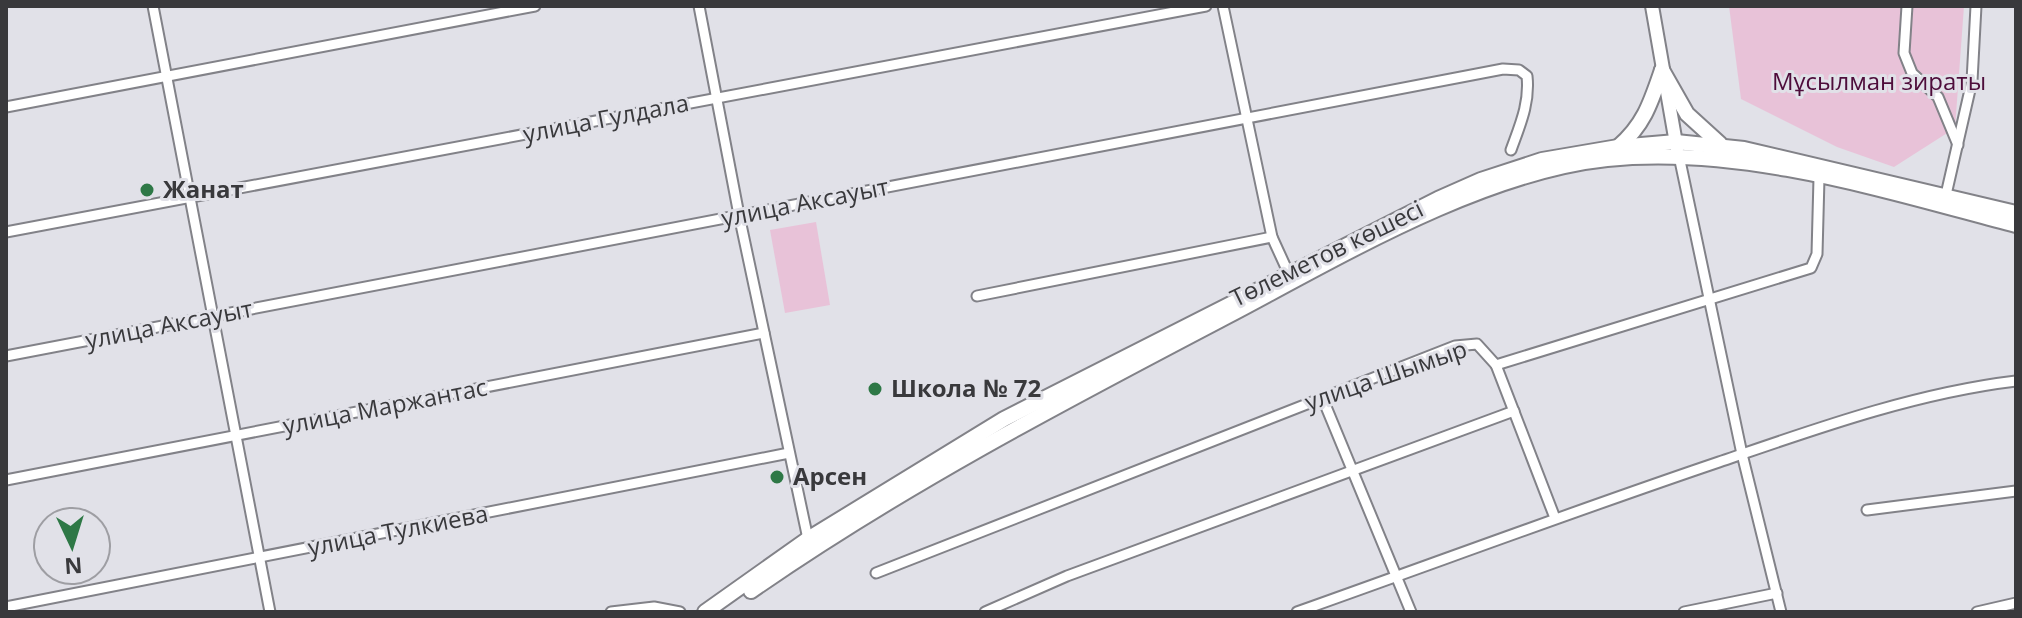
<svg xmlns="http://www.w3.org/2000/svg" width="2022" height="618" viewBox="0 0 2022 618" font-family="'Open Sans',sans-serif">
	<rect width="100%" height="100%" fill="#e1e1e8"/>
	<g fill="#e8c2d8">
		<path d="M1729,6H1964L1955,128L1894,167L1837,147L1741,99Z"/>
		<path d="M816,222L830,305L785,313L770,230Z"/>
	</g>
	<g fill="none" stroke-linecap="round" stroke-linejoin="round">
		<g stroke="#828288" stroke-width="13">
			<g id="street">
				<path d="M153,6L270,612"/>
				<path d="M699,6L739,215L808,539"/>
				<path d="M1223,6L1272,237L1288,272"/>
				<path d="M1907,6L1904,53L1912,73L1938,97L1958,145"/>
				<path d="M6,107L535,6"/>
				<path d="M1679,156L1742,454L1781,612"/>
				<path d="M1945,199L1972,81L1976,6"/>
				<path d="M6,232L1206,6"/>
				<path d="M977,296L1272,237"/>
				<path d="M6,356L1503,69L1519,70L1527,76C1530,103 1520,125 1511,150"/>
				<path d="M1496,365L1555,518"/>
				<path d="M1322,397L1411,612"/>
				<path d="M6,480L764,333"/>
				<path d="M1867,510L2016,491"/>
				<path d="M876,573L1455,346L1477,344L1496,365L1811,268L1817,254L1819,178"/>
				<path d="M6,607L789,453"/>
				<path d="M611,612L654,607L680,612"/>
				<path d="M985,612L1067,576L1514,411"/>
				<path d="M1297,612C1438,562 1577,510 1719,462C1815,429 1915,393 2016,381"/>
				<path d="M1684,612L1777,593"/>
				<path d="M1977,612L2016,603"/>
			</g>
		</g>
		<g stroke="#828288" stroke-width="16">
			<path id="secondary" d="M1652,6L1677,149"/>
		</g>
		<g stroke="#828288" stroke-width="18">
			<g id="primary">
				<path d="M1662,70L1687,114L1720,144"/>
				<path d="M1618,147C1644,125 1651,102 1662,70"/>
				<path d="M751,591C905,484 1071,398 1237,311C1346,253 1484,172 1607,159C1743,145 1886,191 2016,225"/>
				<path d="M705,612L808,539L1004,419L1438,199L1481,180L1542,160L1618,147L1676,142L1744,149L2016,213"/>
			</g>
		</g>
		<use href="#street" stroke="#fff" stroke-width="9"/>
		<use href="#secondary" stroke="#fff" stroke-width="12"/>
		<use href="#primary" stroke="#fff" stroke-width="14"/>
	</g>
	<g fill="#2e7846" stroke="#e1e1e8" stroke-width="3">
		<circle cx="147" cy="190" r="8"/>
		<circle cx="875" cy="389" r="8"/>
		<circle cx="777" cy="477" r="8"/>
	</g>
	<g text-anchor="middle" stroke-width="6" stroke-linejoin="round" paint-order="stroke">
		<g font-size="24" fill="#4e0d3b" stroke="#e1e1e8">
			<text x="1879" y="90">Мұсылман зираты</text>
		</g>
		<g font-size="24" fill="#39393c" stroke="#e1e1e8">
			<text transform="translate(606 119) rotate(-11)" y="8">улица Гулдала</text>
			<text transform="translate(805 203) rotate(-11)" y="8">улица Аксауыт</text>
			<text transform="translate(1327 254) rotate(-26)" y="8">Төлеметов көшесі</text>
			<text transform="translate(169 325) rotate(-11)" y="8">улица Аксауыт</text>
			<text transform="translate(1386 376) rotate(-19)" y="8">улица Шымыр</text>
			<text transform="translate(385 407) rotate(-11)" y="8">улица Маржантас</text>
			<text transform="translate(398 531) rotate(-11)" y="8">улица Тулкиева</text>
		</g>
		<g font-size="24" font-weight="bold" fill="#39393c" stroke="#e1e1e8" text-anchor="start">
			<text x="163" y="198">Жанат</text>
			<text x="891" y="397">Школа № 72</text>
			<text x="793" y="485">Арсен</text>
		</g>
	</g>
	<rect width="2022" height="618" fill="none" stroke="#39393c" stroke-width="16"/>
	<g transform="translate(72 546) rotate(176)"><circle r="38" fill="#e1e1e8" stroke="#9e9ea3" stroke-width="2"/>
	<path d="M0-6L14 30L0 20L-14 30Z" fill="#2e7846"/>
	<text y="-12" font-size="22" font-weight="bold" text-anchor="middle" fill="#39393c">N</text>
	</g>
</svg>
